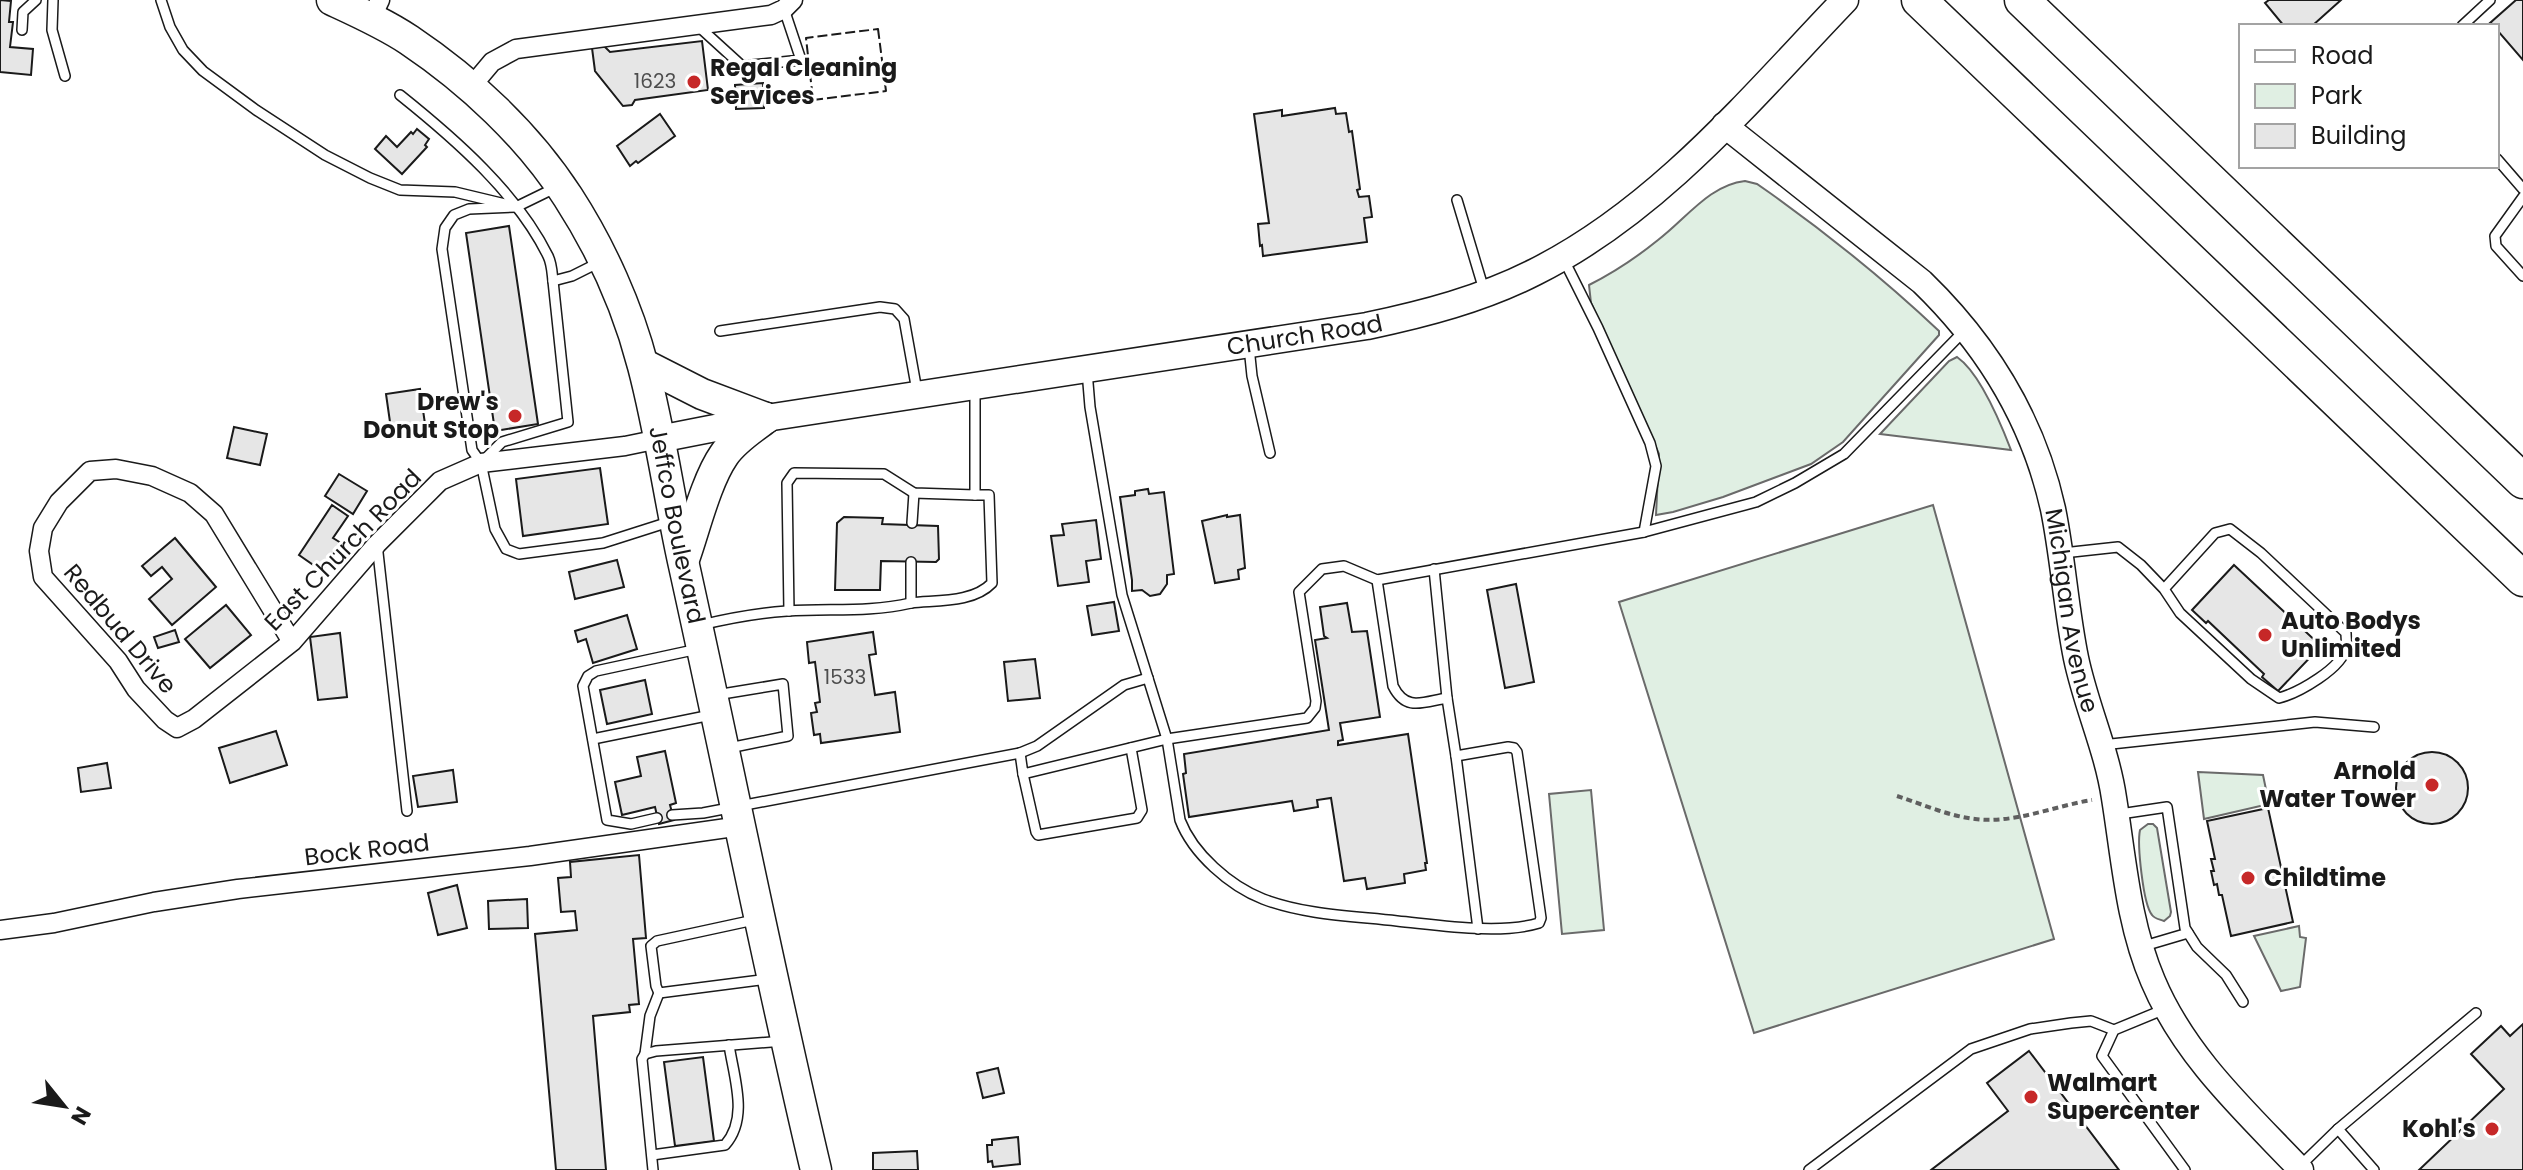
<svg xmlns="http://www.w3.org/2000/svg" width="2523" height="1170" viewBox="0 0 2523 1170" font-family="Poppins,sans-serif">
	<rect width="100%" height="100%" fill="#fff"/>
	<g fill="#e0efe3" stroke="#6a6a6a" stroke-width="2">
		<path d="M1745,181L1757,184L1770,193C1829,235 1886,281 1939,331V335L1843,442L1811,464L1723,497L1673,512L1656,515L1659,454L1591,303L1589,285C1613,273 1637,257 1658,240C1686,219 1709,185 1745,181Z"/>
		<path d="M1957,357C1980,373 2001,424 2011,450L1880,434L1949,361Z"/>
		<path d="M1933,505L2054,939L1754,1033L1619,602Z"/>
		<path d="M2198,772L2263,775L2269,804L2204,819Z"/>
		<path d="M1591,790L1604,930L1562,934L1549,794Z"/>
		<path d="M2148,824H2153L2157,828L2171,912L2170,916L2164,921C2159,919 2155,919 2152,915C2143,904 2137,844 2140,830Z"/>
		<path d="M2299,926L2300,937L2306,938L2300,987L2281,991L2254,936Z"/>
	</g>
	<g fill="#e6e6e6" stroke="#1a1a1a" stroke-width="2">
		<path d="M0,0L11,1L9,22H13L10,47L33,49L31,75L0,72Z"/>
		<path d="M2269,0H2341L2312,26H2284L2265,3Z"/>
		<path d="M2516,0H2523V60L2497,30V26L2490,23Z"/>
		<path d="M702,41L708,90L635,100L632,105L623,106L595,71L592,48L604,46L610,52Z"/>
		<path d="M763,83L764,108L736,109L735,85Z"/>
		<path d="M1335,108L1336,114L1346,113L1349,132L1352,131L1360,189L1357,190L1359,197L1369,196L1372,217L1364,218L1367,242L1263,256L1262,245L1260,246L1258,224L1269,223L1254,114L1282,110V116Z"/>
		<path d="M660,114L675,136L638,163L636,161L630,166L617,146Z"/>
		<path d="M417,129L429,139L425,145L427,147L402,174L375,149L386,136L397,147L411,132L413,134Z"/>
		<path d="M509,226L538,424L495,431L466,233Z"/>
		<path d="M420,389L425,424L391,429L386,394Z"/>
		<path d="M234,427L267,434L260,465L227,458Z"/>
		<path d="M600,468L608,524L523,536L516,479Z"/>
		<path d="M339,474L367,491L353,514L325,496Z"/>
		<path d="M1148,489L1149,494L1164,492L1174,574L1167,575V584L1160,594L1150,596L1142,590L1132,591V580L1120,497L1135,495V491Z"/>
		<path d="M332,505L348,516L333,538L341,543L322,571L299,555Z"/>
		<path d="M1227,515V517L1240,515L1245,568L1238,570L1239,579L1215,583L1202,521Z"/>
		<path d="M844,517L883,518L882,524L938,526L939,559L936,562L881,561L880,590H835L837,523Z"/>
		<path d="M1096,520L1101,559L1086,561L1089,582L1058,586L1051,536L1064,535L1062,524Z"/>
		<path d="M175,538L216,587L172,625L149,599L172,579L162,567L151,576L142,566Z"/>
		<path d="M617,560L624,587L575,599L569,572Z"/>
		<path d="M2234,565L2321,646L2278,691L2262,677L2264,674L2208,621L2206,623L2192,610Z"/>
		<path d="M1516,584L1534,682L1505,688L1487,590Z"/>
		<path d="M1114,602L1119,631L1092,635L1087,606Z"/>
		<path d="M1347,603L1352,632L1367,631L1380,717L1340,723L1343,740L1338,741V745L1408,734L1427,863H1425L1426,870L1404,874L1405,883L1367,889L1365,878L1344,881L1331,798L1317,800L1318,807L1294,811L1292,801L1189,817L1183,774L1186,773L1184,754L1329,730L1315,640L1327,638L1324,636L1320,607Z"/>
		<path d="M226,605L251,635L210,668L185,639Z"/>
		<path d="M627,615L637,649L593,663L586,639L578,642L575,631Z"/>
		<path d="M175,630L179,642L158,648L154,637Z"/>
		<path d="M873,632L876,654L869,655L875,695L895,692L900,732L821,743L820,734L814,735L811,713L817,712L815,703L820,702L815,662L809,663L807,642Z"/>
		<path d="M340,633L347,697L318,700L310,637Z"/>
		<path d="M1035,659L1040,698L1008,701L1004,662Z"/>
		<path d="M645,680L652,714L607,724L600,690Z"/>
		<path d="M276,731L287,765L230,783L219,748Z"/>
		<path d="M665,751L676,803L670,805L674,820L659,824L655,807L622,815L615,782L641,776L637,757Z"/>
		<circle cx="2432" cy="788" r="36"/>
		<path d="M107,763L111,788L81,792L78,768Z"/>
		<path d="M453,770L457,802L418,807L413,776Z"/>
		<path d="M2268,808L2293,922L2231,936L2222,895H2219L2217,884L2214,885L2211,871H2214L2211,859H2215L2207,821Z"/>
		<path d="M639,855L646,938L633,939L639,1004L629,1005L630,1012L593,1016L606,1170H556L535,934L577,930L575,911L561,912L558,878L571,877L570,862Z"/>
		<path d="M457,885L467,928L438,935L428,893Z"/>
		<path d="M527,899L528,928L489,929L488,901Z"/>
		<path d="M2523,1024V1170H2419L2504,1089L2471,1054L2501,1026L2510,1036Z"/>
		<path d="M2029,1051L2119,1170H1931L2008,1111L1987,1083Z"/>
		<path d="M703,1057L714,1141L675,1146L664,1062Z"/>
		<path d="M998,1068L1004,1093L983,1098L977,1073Z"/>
		<path d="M1018,1137L1020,1164L993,1167L992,1161L988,1162L987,1145H992V1140Z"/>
		<path d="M917,1151L918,1170H873V1153Z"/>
	</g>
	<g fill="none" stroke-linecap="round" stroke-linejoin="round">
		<g stroke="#1a1a1a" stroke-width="12">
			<g id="service">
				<path d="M53,0L52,30L65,76"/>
				<path d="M161,0L170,27L183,50L203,71L256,110L325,155L370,178L400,190L455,192L505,204"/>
				<path d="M697,25L742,66L801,60L784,9"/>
				<path d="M2462,26L2490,0"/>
				<path d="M22,30L23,12L36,0"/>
				<path d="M400,95C455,139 517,193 548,256C552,264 552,273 553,281L572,276L600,262"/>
				<path d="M2497,159L2523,189"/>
				<path d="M2523,197L2495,236L2496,246L2523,276"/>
				<path d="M1457,200L1484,290"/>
				<path d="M1564,260L1598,328L1650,443L1656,466L1644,532"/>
				<path d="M553,281L568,422L502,442L481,463L472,450L442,249L445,228L454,215L469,209L516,207L557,187"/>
				<path d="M720,331L880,307L895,309L904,319L917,391"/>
				<path d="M1249,347L1252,376L1270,453"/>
				<path d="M1087,371L1090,407L1122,595L1167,739L1180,820C1193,854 1230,886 1263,899C1305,915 1353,916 1397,921C1438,925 1500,935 1539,923L1541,918L1517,752L1514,748L1508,747L1456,756L1447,698L1434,569"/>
				<path d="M481,463L495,529L506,549L519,554L603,543L672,521"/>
				<path d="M912,523L914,493"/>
				<path d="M377,544L407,811"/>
				<path d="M2063,553L2118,547L2141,565L2164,589L2180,613L2251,679L2279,698C2298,693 2343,668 2346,647C2347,643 2346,638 2346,633L2261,553L2230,529L2215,533L2164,589"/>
				<path d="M1377,580L1393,686C1406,712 1423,702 1447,698"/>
				<path d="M911,603C937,600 973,603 992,583L989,495H975"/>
				<path d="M789,611L787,483L794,473L884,474L914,493L975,495V390"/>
				<path d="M701,625C730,618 758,613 787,611C831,608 867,613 911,603V562"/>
				<path d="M716,695L783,684L788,736L729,748"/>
				<path d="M593,739L711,715"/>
				<path d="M2102,745L2315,722L2374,727"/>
				<path d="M1020,753L1023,774L1167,739L1307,718L1315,708L1316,701L1299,592L1322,569L1344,566L1377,580L1644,532L1756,502L1795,483L1844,454L1964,331"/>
				<path d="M1456,756L1478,929"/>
				<path d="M1023,774L1036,832L1038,835L1137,818L1142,810L1131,748"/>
				<path d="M2120,814L2167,807L2185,928L2197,947L2226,975L2243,1002"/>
				<path d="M672,815L703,813L1020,753L1037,746L1124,685L1148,678"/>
				<path d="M657,818L631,824L607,820L583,686L588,676L596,671L698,649"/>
				<path d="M754,920L657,941L651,946L656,986L659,993L768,979"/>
				<path d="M2144,946L2188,933"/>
				<path d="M2165,1009L2114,1030L2102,1056L2185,1170"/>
				<path d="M645,1054L650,1016L659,993"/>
				<path d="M652,1155L725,1145C749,1118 734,1078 729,1045"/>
				<path d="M2300,1166L2338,1129"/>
				<path d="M653,1170L642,1059L645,1054L656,1051L784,1041"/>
				<path d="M1809,1170L1971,1049L2030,1029L2071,1023L2091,1021L2114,1030"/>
				<path d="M2374,1170L2338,1129L2476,1013"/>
			</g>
		</g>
		<g stroke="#1a1a1a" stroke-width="21">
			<g id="minor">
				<path d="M371,19L380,0"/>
				<path d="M471,87L492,62L516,49L771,15L784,9L793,0"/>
				<path d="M292,642L214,514L190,493L152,476L116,469L90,471L59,502L43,528L39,551L43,577L118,661L136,689L165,720L177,728L194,719L292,642L377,544L440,481L481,463L625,446L659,439"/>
				<path d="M0,930L54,923L154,902L238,889L530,856L741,826"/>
			</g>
		</g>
		<g stroke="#1a1a1a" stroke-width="27">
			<g id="tertiary">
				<path id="s1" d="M1724,125L1922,282C1987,345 2033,419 2053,509C2063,558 2066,609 2076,658C2086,706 2107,750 2114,798C2124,860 2128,923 2153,981C2185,1057 2246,1112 2301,1170"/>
			</g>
		</g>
		<g stroke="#1a1a1a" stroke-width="29">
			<g id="secondary">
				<path id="s2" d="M659,439L766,418L1367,326C1424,314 1482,299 1535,272C1659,210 1751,98 1845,0"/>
			</g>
		</g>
		<g stroke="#1a1a1a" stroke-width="33">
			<g id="primary">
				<path id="s3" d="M332,0C358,12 385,24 409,40C470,81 528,135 568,197C601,248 628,308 643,366C660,430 669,497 683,561C728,764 768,968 816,1170"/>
				<path d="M643,364L702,394L766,418"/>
				<path d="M684,559C695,528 706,481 724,455C735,439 752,429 766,418"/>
			</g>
		</g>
		<g stroke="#1a1a1a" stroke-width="37">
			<g id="motorway">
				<path d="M1919,0L2523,579"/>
				<path d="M2022,0L2523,481"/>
			</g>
		</g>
		<path stroke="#5f5f5f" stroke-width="4" stroke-dasharray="6 4" stroke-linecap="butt" d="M1897,796C1922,804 1948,816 1975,819C2014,824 2054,806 2092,800"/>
		<use href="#service" stroke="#fff" stroke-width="9"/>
		<use href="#minor" stroke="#fff" stroke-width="18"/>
		<use href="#tertiary" stroke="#fff" stroke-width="24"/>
		<use href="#secondary" stroke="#fff" stroke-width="26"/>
		<use href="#primary" stroke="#fff" stroke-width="30"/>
		<use href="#motorway" stroke="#fff" stroke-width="34"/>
		<path stroke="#1a1a1a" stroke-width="2" stroke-dasharray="10 4" stroke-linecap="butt" d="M878,29L886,91L813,100L806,38Z"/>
	</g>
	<g fill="#c62828" stroke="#fff" stroke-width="3">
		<circle cx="694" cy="82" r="8"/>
		<circle cx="515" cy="416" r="8"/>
		<circle cx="2265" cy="635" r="8"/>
		<circle cx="2432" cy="785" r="8"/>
		<circle cx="2248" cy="878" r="8"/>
		<circle cx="2031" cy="1097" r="8"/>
		<circle cx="2492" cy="1129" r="8"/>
	</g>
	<g text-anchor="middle" stroke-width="6" stroke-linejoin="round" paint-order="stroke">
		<g font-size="20" fill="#4d4d4d">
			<text x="655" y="88">1623</text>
			<text x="845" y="684">1533</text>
		</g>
		<g font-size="24" font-weight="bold" fill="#1a1a1a" stroke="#fff" text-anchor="start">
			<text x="710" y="76">Regal Cleaning<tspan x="710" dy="28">Services</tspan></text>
			<text x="499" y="410" text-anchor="end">Drew's<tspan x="499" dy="28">Donut Stop</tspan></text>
			<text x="2281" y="629">Auto Bodys<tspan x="2281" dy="28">Unlimited</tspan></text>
			<text x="2416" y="779" text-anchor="end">Arnold<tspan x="2416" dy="28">Water Tower</tspan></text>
			<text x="2264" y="886">Childtime</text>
			<text x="2047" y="1091">Walmart<tspan x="2047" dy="28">Supercenter</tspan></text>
			<text x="2476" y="1137" text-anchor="end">Kohl's</text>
		</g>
		<g font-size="24" fill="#1a1a1a" stroke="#fff">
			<text dy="8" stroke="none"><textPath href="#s2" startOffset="654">Church Road</textPath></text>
			<text dy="8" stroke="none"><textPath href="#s3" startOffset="660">Jeffco Boulevard</textPath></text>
			<text transform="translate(343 550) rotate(-46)" y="8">East Church Road</text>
			<text dy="8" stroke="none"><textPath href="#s1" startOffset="622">Michigan Avenue</textPath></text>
			<text transform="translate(120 629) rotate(50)" y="8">Redbud Drive</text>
			<text transform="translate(367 850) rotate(-7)" y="8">Bock Road</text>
		</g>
	</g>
	<rect x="2239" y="24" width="260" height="144" fill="#ffffff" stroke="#a3a3a3" stroke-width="2"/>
	<rect x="2255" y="50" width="40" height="12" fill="#ffffff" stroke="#a3a3a3" stroke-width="2"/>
	<text x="2311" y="64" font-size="24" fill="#1a1a1a">Road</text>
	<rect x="2255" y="84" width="40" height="24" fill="#e0efe3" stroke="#a3a3a3" stroke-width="2"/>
	<text x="2311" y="104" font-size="24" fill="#1a1a1a">Park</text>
	<rect x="2255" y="124" width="40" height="24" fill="#e6e6e6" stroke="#a3a3a3" stroke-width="2"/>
	<text x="2311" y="144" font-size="24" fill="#1a1a1a">Building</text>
	<g transform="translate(64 1106) rotate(120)" stroke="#ffffff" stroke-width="6" paint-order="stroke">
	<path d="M0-6L14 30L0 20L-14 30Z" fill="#1a1a1a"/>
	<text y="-12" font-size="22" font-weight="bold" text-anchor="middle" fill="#1a1a1a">N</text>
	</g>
</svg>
